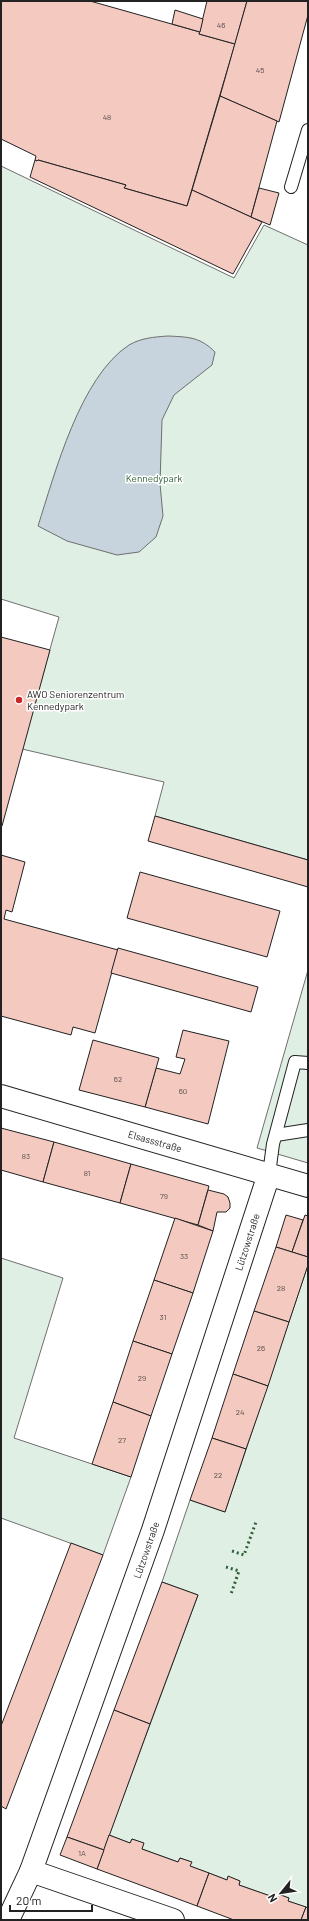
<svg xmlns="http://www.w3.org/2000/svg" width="309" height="1921" viewBox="0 0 309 1921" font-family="Barlow,sans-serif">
	<rect width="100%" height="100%" fill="#fff"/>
	<g fill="#e0efe3" stroke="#6f6f6f">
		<path d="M1,166L234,278L264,225L308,245V860L155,816L164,782L22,749L59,617L1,599Z"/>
		<path d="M308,970V1163L257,1148Z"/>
		<path d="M1,1258L63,1278L14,1438L131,1477L103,1555L1,1518Z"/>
		<path d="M308,1265V1908L288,1901L289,1898L278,1894L276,1898L239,1885L240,1881L229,1877L227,1880L190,1866L191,1862L180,1858L178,1862L142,1849L143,1843L132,1839L130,1843L109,1835L198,1595L162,1582L190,1500L225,1512Z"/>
	</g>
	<path fill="#c7d3dd" stroke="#6f6f6f" d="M168,336C189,337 200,337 215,352L212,365L174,395L162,420L160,484L163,516L156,537L139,552L117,555L67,541L38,526C55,473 80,377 129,345C141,338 154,337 168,336Z"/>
	<g fill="#f3c9c0" stroke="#222">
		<path d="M1,1H90L200,32L199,34L235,44L187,206L124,188L126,185L38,160L37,161L35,160L36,156L1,139Z"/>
		<path d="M207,1H247L235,44L199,34Z"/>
		<path d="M247,1H308V15L279,122L220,96Z"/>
		<path d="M175,10L203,19L200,32L172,24Z"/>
		<path d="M220,96L277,121L251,217L192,190Z"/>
		<path d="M35,160L37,161L38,160L126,185L124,188L187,206L192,190L262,222L233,274L30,177Z"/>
		<path d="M259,188L279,193L270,225L251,217Z"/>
		<path d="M1,637L50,650L2,826H1Z"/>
		<path d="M155,816L308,860V887L148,841Z"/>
		<path d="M1,855L25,862L12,912L6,910L4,919L118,950L95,1033L73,1027L71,1035L1,1016Z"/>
		<path d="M140,872L280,911L267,957L127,918Z"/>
		<path d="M118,948L258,987L251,1012L111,973Z"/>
		<path d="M183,1030L229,1041L208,1124L145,1107L156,1068L180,1074L185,1059L176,1057Z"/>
		<path d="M93,1040L159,1058L145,1107L79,1090Z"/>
		<path d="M1,1128L54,1142L43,1182L1,1170Z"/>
		<path d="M54,1142L131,1164L120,1203L43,1182Z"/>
		<path d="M131,1164L209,1186L198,1225L120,1203Z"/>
		<path d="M208,1190L224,1194L228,1197L230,1203V1208L226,1212H217L213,1231L198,1225Z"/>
		<path d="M286,1215L303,1220L292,1252L276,1247Z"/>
		<path d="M305,1215L308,1216V1257L292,1252Z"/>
		<path d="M175,1218L213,1231L193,1293L154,1280Z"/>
		<path d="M276,1247L308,1257V1265L289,1322L254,1311Z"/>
		<path d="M154,1280L193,1293L172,1354L133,1341Z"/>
		<path d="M254,1311L289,1322L268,1386L233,1374Z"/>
		<path d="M133,1341L172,1354L151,1416L113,1402Z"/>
		<path d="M233,1374L268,1386L246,1449L212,1438Z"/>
		<path d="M113,1402L151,1416L131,1477L92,1464Z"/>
		<path d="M212,1438L246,1449L225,1512L190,1500Z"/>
		<path d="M71,1543L103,1555L6,1809L1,1806V1726Z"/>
		<path d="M162,1582L198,1595L150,1724L114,1710Z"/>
		<path d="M114,1710L150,1724L104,1850L67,1837Z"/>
		<path d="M109,1835L130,1843L132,1839L144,1843L142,1849L178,1862L180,1858L192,1862L190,1866L209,1873L197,1906L97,1869Z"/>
		<path d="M67,1837L104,1850L97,1869L60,1855Z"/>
		<path d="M209,1873L227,1880L228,1876L240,1881L239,1885L276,1898L278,1894L289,1898L288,1901L306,1907L301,1920H234L197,1906Z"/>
		<path d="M306,1907L308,1908V1920H301Z"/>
	</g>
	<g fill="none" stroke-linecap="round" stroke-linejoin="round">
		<g stroke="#222" stroke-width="14">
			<g id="lane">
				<path d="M291,187L308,130"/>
				<path d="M276,1135L308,1130"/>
				<path d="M269,1174L273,1144L295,1062L308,1063"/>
			</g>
		</g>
		<g stroke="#222" stroke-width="24">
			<g id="street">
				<path d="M1,1096L308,1186"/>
				<path d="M31,1871L173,1920"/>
				<path d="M8,1920L31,1871L153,1530L269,1174"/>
			</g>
		</g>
		<use href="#lane" stroke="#fff" stroke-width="12"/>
		<use href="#street" stroke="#fff" stroke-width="22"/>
		<g stroke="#2f5e38" stroke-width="3" stroke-dasharray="2 3" stroke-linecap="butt">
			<path d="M232,1551L244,1555L256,1522"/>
			<path d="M226,1567L239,1571L231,1594"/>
		</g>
	</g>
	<circle fill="#c62828" stroke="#fff" stroke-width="1.5" cx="19" cy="700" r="4"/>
	<g text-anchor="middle" stroke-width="3" stroke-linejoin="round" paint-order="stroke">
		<g font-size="8" fill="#564c4a">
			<text x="221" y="28">46</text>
			<text x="260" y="73">45</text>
			<text x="107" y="120">48</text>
			<text x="118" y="1082">62</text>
			<text x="183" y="1094">60</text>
			<text x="26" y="1159">83</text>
			<text x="87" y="1176">81</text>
			<text x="164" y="1199">79</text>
			<text x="184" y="1259">33</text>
			<text x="281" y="1291">28</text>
			<text x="163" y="1320">31</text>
			<text x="261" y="1351">26</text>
			<text x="142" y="1381">29</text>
			<text x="240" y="1415">24</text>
			<text x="122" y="1443">27</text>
			<text x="218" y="1478">22</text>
			<text x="82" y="1856">1A</text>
		</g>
		<g font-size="10" fill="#2f5e38" stroke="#fff">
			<text x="154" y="482">Kennedypark</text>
		</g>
		<g font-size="10" fill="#222" stroke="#fff" text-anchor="start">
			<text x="27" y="698">AWO Seniorenzentrum<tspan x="27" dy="12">Kennedypark</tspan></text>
		</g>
		<g font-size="10" fill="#222" stroke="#fff">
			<text transform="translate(155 1141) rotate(16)" y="4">Elsassstraße</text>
			<text transform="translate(247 1242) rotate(-72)" y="4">Lützowstraße</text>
			<text transform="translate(146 1550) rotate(-71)" y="4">Lützowstraße</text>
		</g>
	</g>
	<rect width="309" height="1921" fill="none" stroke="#222222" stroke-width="4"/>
	<g transform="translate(281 1893) rotate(240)" stroke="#ffffff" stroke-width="3" paint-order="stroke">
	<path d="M0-3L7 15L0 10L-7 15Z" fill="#222222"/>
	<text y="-6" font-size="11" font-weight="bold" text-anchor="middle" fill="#222222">N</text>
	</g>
	<path d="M10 1905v6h82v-6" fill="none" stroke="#222222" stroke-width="2"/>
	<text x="16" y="1905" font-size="12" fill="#222222" stroke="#ffffff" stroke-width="3" paint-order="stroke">20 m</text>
</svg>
